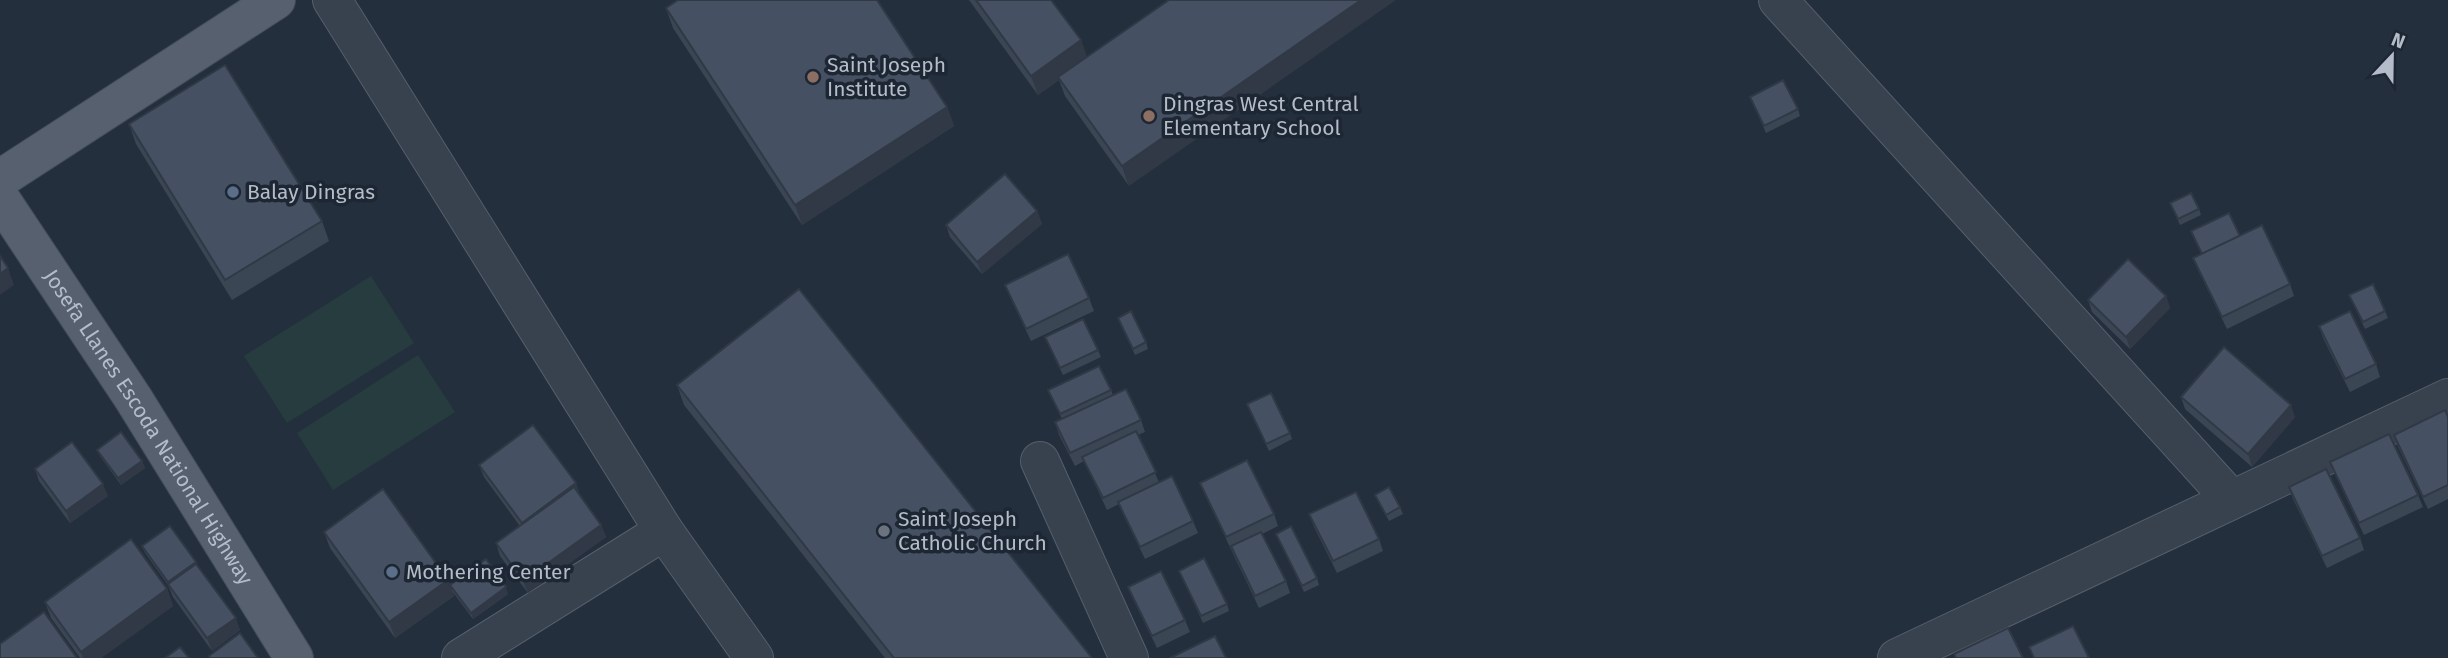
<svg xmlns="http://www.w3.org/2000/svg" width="2448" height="658" viewBox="0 0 2448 658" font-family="'Fira Sans',sans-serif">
	<rect width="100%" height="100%" fill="#242f3e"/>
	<g fill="#263c3f">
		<path d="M371,276L414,343L287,423L244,356Z"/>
		<path d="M418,355L455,412L333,490L297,433Z"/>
	</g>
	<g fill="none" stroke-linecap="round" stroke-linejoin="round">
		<g stroke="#565f6c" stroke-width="40">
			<g id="minor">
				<path d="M332,0L664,531L754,658"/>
				<path d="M1778,0L2231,499"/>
				<path d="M1040,461L1129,658"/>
				<path d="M461,658L664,531"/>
				<path d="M1897,658L2448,398"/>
			</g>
		</g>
		<g stroke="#414a57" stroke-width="40">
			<g id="primary">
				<path d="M0,179L276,0"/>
				<path id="s1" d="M0,198L133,398L294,658"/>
			</g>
		</g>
		<use href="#minor" stroke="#38414e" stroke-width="38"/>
		<use href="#primary" stroke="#56606e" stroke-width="38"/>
	</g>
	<g fill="#3b4654">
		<path d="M969,0H1051L1081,40L1129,186L1065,96L1059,80L1038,95Z"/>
		<path d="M666,8L947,107L954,126L802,225L673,28Z"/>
		<path d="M1750,97L1798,109L1800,116L1766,133Z"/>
		<path d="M129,124L322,221L329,241L232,300L136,144Z"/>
		<path d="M2170,203L2199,209L2201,215L2180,225Z"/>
		<path d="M1037,211L1042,224L982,274L950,237L946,225Z"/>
		<path d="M2191,231L2240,236L2290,284L2294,296L2227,329L2198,270L2193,258L2201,254Z"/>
		<path d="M1005,285L1089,298L1094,311L1031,341L1010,297Z"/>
		<path d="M2349,295L2385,311L2388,318L2365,329Z"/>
		<path d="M2166,296L2170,308L2130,349L2092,312L2088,300Z"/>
		<path d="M1118,318L1146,342L1148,349L1135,355Z"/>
		<path d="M2319,326L2376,364L2380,377L2350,392L2323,338Z"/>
		<path d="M1045,337L1098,350L1101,357L1063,375Z"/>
		<path d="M677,385L1092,658H885L684,405Z"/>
		<path d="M1048,390H1111L1113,395L1141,420L1145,432L1138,435L1159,482L1193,521L1198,533L1145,559L1123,514L1119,504L1107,510L1084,461L1075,466L1059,435L1055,422L1062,419Z"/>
		<path d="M2181,397L2295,417L2252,467L2185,409Z"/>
		<path d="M1247,404L1290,433L1292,439L1269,451Z"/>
		<path d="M2448,417V499L2428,509L2398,447L2394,435Z"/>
		<path d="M97,450L142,461L145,468L121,485L100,456Z"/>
		<path d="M2330,462L2418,495L2423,507L2364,535L2335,474Z"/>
		<path d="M479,465L576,483L580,496L601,525L606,537L528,593L500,556L496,543L520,526L484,477Z"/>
		<path d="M35,469L108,496L70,523L39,481Z"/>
		<path d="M1200,483L1274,514L1278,526L1262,534L1286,581L1290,593L1259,608L1205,495Z"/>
		<path d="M2289,487L2360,538L2364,550L2327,568L2293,499Z"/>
		<path d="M1375,495L1400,507L1403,514L1389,521Z"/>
		<path d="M1309,514L1379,539L1383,551L1337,573L1314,527Z"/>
		<path d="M324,532L448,580L454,596L395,638L330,548Z"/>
		<path d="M1276,534L1317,578L1319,585L1304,592Z"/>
		<path d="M142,546L197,565L240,630L212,651L173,597L168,585L145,553Z"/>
		<path d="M1179,571L1227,604L1229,611L1203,623Z"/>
		<path d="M450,585L508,594L473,619L452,591Z"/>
		<path d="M1128,587L1185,620L1190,632L1157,648L1133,599Z"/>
		<path d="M167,589L173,606L101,658H80L51,618L45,602Z"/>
	</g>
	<g fill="#303945">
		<path d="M1361,0H1396L1129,186L1122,166Z"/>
		<path d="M1081,40L1088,60L1058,77L1059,80L1038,95L1031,76Z"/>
		<path d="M947,107L954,126L802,225L795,205Z"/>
		<path d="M1037,211L1042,224L982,274L977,262Z"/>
		<path d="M8,268L14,285L0,295V274Z"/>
		<path d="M2166,296L2170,308L2130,349L2126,337Z"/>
		<path d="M2291,405L2295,417L2252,467L2248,454Z"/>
		<path d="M142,461L145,468L121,485L118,478Z"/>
		<path d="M576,483L580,496L526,535L522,523Z"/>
		<path d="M103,484L108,496L70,523L66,511Z"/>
		<path d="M601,525L606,537L528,593L523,581Z"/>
		<path d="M196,562L198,568L171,588L168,582Z"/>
		<path d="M448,580L454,596L395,638L389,622Z"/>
		<path d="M506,587L508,594L473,619L471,613Z"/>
		<path d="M167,589L173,606L101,658H83L81,652Z"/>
		<path d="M236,618L240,630L212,651L207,638Z"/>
	</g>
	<g fill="#455162" stroke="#303945" stroke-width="2">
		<path d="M678,0H877L947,107L795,205L666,8Z"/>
		<path d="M976,0H1051L1081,40L1031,76Z"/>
		<path d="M1169,0H1361L1122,166L1058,77Z"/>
		<path d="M225,65L322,221L225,280L129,124Z"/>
		<path d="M1783,80L1798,109L1764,126L1750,97Z"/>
		<path d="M1005,174L1037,211L977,262L946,225Z"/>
		<path d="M2191,193L2199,209L2178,219L2170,203Z"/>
		<path d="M2229,213L2240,236L2202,254L2191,231Z"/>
		<path d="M2262,225L2290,284L2222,317L2193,258Z"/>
		<path d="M1068,254L1089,298L1026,329L1005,285Z"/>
		<path d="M0,256L8,268L0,274Z"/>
		<path d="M2128,259L2166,296L2126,337L2088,300Z"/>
		<path d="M2373,284L2385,311L2363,322L2349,295Z"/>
		<path d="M799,289L1092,658H894L677,385Z"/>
		<path d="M1131,311L1146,342L1133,349L1118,318Z"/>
		<path d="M2350,311L2376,364L2345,379L2319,326Z"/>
		<path d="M1083,319L1098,350L1060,368L1045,337Z"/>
		<path d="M2224,347L2291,405L2248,454L2181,397Z"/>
		<path d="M1099,366L1111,390L1060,414L1048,390Z"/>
		<path d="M1126,389L1141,420L1070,453L1055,422Z"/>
		<path d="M1271,393L1290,433L1266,444L1247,404Z"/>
		<path d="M2445,410L2448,417V485L2423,497L2394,435Z"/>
		<path d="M533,425L576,483L522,523L479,465Z"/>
		<path d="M1136,431L1156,472L1103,498L1082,457Z"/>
		<path d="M121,432L142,461L118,478L97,450Z"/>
		<path d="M2389,434L2418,495L2359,523L2330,462Z"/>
		<path d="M72,442L103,484L66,511L35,469Z"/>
		<path d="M1247,460L1274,514L1226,537L1200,483Z"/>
		<path d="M2326,469L2360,538L2322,556L2289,487Z"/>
		<path d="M1172,476L1193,521L1140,547L1118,502Z"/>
		<path d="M574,487L601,525L523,581L496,543Z"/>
		<path d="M1389,487L1400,507L1386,515L1375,495Z"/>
		<path d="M383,489L448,580L389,622L324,532Z"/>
		<path d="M1356,492L1379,539L1333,561L1309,514Z"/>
		<path d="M170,526L196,562L168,582L142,546Z"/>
		<path d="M1291,526L1317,578L1302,586L1276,534Z"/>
		<path d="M1261,532L1286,581L1255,596L1231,546Z"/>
		<path d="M131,539L167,589L81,652L45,602Z"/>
		<path d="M1204,558L1227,604L1201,616L1179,571Z"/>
		<path d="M486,559L506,587L471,613L450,585Z"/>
		<path d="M196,564L236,618L207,638L168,584Z"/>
		<path d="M1161,571L1185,620L1152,636L1128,587Z"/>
		<path d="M44,612L77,658H0V644Z"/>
		<path d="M2073,626L2089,658H2034L2029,647Z"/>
		<path d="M2008,628L2023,658H1956L1954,654Z"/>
		<path d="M240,633L258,658H210L209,656Z"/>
		<path d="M1215,636L1226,658H1170Z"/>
		<path d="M180,647L189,658H165Z"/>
	</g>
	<g fill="#8d6e63" stroke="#1d2633" stroke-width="2.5">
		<circle cx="813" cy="77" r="7"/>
		<circle cx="1149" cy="116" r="7"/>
	</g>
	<g fill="#5c6f8a" stroke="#1d2633" stroke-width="2.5">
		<circle cx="233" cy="192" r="7"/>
		<circle cx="392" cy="572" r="7"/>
	</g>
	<circle fill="#6b7280" stroke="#1d2633" stroke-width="2.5" cx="884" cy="531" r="7"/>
	<g text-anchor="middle" stroke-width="7" stroke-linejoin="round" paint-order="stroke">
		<g font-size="21" fill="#b4bcc9" stroke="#1d2633" text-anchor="start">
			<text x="827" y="72">Saint Joseph<tspan x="827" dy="24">Institute</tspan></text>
			<text x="1163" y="111">Dingras West Central<tspan x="1163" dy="24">Elementary School</tspan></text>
			<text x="247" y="199">Balay Dingras</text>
			<text x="898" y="526">Saint Joseph<tspan x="898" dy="24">Catholic Church</tspan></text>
			<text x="406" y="579">Mothering Center</text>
		</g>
		<g font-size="21" fill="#b4bcc9" stroke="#1d2633">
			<text dy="7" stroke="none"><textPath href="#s1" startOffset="273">Josefa Llanes Escoda National Highway</textPath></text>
		</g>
	</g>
	<g transform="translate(2392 56) rotate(22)" stroke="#1d2633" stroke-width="5" paint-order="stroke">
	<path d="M0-5L12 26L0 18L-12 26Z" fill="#b4bcc9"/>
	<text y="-10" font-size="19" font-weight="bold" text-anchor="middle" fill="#b4bcc9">N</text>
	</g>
</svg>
